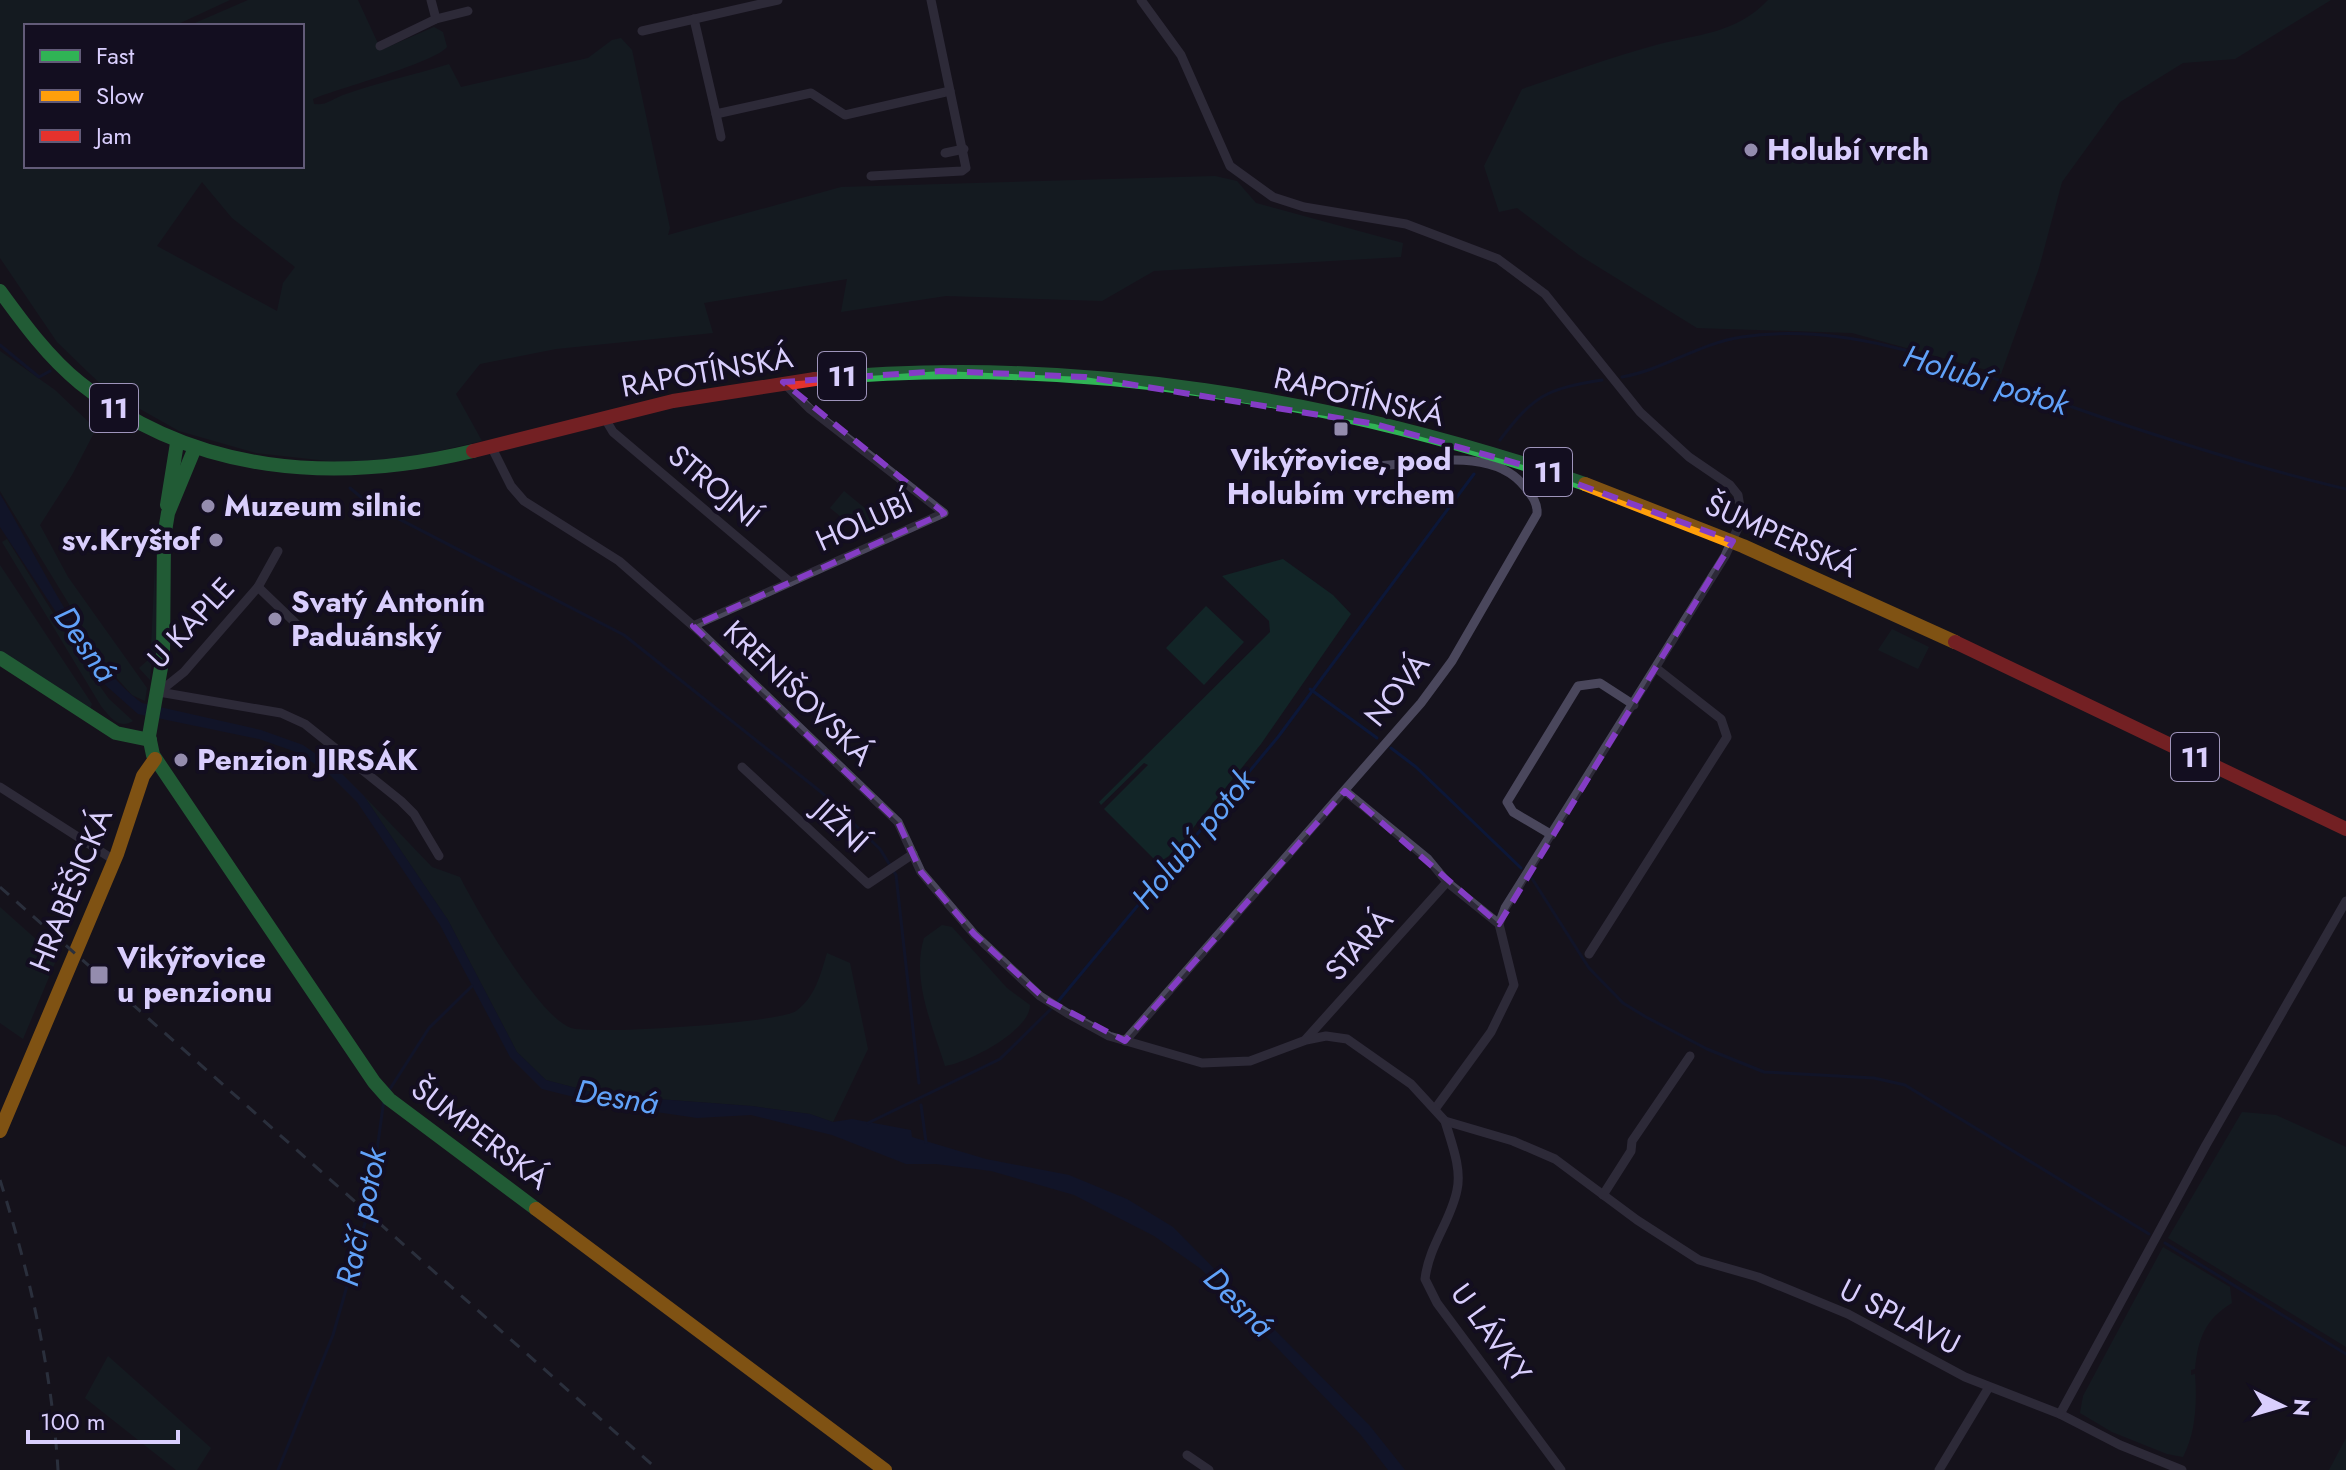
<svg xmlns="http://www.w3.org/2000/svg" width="2346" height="1470" viewBox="0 0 2346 1470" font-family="Jost,sans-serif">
	<rect width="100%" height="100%" fill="#15121c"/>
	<g fill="#122527" fill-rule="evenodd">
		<path d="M0,0H230L174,26H26V166H302V26H188L248,0H358L381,50L434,27L443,32L447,47C434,63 339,88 313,99L314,104C326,106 332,99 343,95C379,82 414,75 449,64L461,87L588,58L612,40L621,38L632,50L670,228L668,235L841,187L1215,176L1237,181L1256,203L1403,243L1401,257L1154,271L1102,301L946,296L841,312L847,279L704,303L713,333L556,349L480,364L456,394L482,441L373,466L256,453L179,431L108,391L89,373L57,342L0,258ZM202,182L232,218L295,267L283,283L277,311L157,246Z"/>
		<path d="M1768,0H2331L2235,59L2183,63L2120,102L2062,182L2039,268L2001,374L1852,333L1697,328L1579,255L1517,208L1499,212L1484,166L1522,89C1566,74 1611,57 1656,45C1698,34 1736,34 1768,0Z"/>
		<path d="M0,351L55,390L96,429L72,475L40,525L68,577L147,688L145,701L132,695L108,668L0,491Z"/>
		<path d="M844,491L878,519L865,536L830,508Z"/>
		<path d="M7,539L91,674L109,699L133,721C119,730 110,717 101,706L2,542Z"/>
		<path d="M1283,559L1333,595L1351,614L1261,744L1172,854L1158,863L1104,809L1148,765L1144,763L1101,805L1099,802L1270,632L1269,621L1222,576Z"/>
		<path d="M155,564L157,656L152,657L150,680L139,668L147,661L151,648Z"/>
		<path d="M0,565L92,704L90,709L0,651Z"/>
		<path d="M1206,606L1244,642L1204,685L1166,648Z"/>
		<path d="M1892,629L1929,647L1918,669L1878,650Z"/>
		<path d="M364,796L432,867L460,877C476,909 539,1017 571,1028C593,1035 779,1023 796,1011C815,998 821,973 827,953L850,963L868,1049L833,1122L810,1114L752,1106L603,1095L546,1080L517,1052L448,920Z"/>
		<path d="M0,907L57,958L23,1039L0,1023Z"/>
		<path d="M942,925L952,927L1007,988L1030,1005C1030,1031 968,1063 945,1066C933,1027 911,980 924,938Z"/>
		<path d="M2242,1112L2276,1115L2346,1147V1347L2168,1238Z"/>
		<path d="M2163,1247L2230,1287L2232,1303C2205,1319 2198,1339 2195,1369L2191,1370V1375L2195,1374C2197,1402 2196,1432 2183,1457L2167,1454L2112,1432L2080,1413L2083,1396Z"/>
		<path d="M108,1356L211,1448L197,1470H176L85,1398Z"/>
		<path d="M2346,1438V1470H2329Z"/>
	</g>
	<path fill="#0c1738" d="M0,494C38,557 84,661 142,703L261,730L303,745L335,767L364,796L448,920L517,1052L546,1080L603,1095L752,1106L810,1114L833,1122L852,1119L911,1130L912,1137L986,1159L1069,1175L1127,1199L1173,1227L1370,1426L1405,1470H1388L1360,1434L1201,1269L1154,1236L1074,1195L991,1171L936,1164H906L832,1135L751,1115L697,1118L602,1104L542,1089L510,1057L440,925L357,802L329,774L299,753L259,739L138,714L102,682L0,527Z"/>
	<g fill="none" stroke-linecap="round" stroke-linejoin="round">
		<g stroke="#0c1738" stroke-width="3">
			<path d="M0,345L39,377L50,371"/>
			<path d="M1622,377C1663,370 1700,343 1742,337C1867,318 1992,381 2107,419C2185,445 2265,470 2346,489"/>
			<path d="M1500,440C1534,395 1546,389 1602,380"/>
			<path d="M350,488L368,503L624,635L821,792L880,849L896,875L919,1083"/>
			<path d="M1310,689L1377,738"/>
			<path d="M1391,748L1416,767L1521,868"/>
			<path d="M1531,877L1589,968L1623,1003L1646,1017L1707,1049L1764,1072L1874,1078L1905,1085L2149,1234"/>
			<path d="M388,1092L429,1028L472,986"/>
			<path d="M921,1105L926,1142"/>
			<path d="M868,1123L1000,1059L1055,1005L1278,737L1474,474"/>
			<path d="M2165,1243L2346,1354"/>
			<path d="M278,1470L333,1335L369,1209L384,1099"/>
		</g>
		<g stroke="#4a475c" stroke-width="9">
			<path d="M431,0L436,19"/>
			<path d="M1141,0L1181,55L1230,166L1273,197L1304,207L1406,224L1498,259L1545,294L1640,412L1689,457L1730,485L1738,495L1742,519L1725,556L1505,908L1499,924L1514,985L1491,1032L1435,1109"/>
			<path d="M694,19L716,114L811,93L845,115L950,91"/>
			<path d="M642,31L778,0"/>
			<path d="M380,46L436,19L468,11"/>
			<path d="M716,114L721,137"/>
			<path d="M945,153L964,149"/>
			<path d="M871,176L962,171L966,168L931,0"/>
			<path d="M604,417L613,432L790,582"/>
			<path d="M492,448L511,486L524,501L619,561L699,631L898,822L921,872L974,934L1040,996L1067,1013L1109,1036L1202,1063L1250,1061L1306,1040L1326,1036L1347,1039L1411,1084L1445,1121L1513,1141L1555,1159L1637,1220L1699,1260L1758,1277L1848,1314L1965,1377L2060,1414L2120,1445L2182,1470"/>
			<path d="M258,587L278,551"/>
			<path d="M693,626L944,513L810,409L783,382"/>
			<path d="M159,692L281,713L305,724L401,801L414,814L439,856"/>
			<path d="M159,692L184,672L258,587L308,635"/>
			<path d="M742,767L868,884L913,854"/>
			<path d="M0,787L114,860"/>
			<path d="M1552,835L1513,812L1507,802L1578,686L1600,683L1634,705"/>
			<path d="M1447,882L1499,924"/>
			<path d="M1589,954L1727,737L1721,719L1656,668"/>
			<path d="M1306,1039L1447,882L1428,859L1345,791"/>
			<path d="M1125,1041L1421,703L1452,661L1537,514C1538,503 1532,496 1525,487C1487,438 1400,472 1348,466"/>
			<path d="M1445,1121C1451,1142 1462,1168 1457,1190C1451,1221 1429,1245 1425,1279L1437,1303L1561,1470"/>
			<path d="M1603,1195L1631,1151L1632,1141L1690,1056"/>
			<path d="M2060,1414L2206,1145L2346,901"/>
			<path d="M1187,1455L1209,1470"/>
			<path d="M1939,1470L1989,1387"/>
		</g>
		<g stroke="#30b455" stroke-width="14">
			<path d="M0,291C24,324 48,357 80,383C193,475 336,484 473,451"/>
			<path d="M815,379C1073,354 1341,399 1585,484"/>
			<path d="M194,450L168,513L164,537L163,656L149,736L153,755L374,1082L389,1099L536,1209"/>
			<path d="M167,505L177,443"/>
			<path d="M0,658L116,733L150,740"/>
		</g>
		<g stroke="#ff9f0a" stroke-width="14">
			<path d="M1585,484L1743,546L1955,642"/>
			<path d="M0,1131L117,854L143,776L155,759"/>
			<path d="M536,1209L885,1470"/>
		</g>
		<g stroke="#e5322d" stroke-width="14">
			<path d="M473,451L673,401L815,379"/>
			<path d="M1955,642L2346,829"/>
		</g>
		<g stroke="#435365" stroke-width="3" stroke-dasharray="12 10" stroke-linecap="butt">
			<path d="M0,887L658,1470"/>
			<path d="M0,1180C30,1275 52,1371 58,1470"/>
		</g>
	</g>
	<path d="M0 0H2346V1470H0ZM941,371L1085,377L1375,424L1534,468L1733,541L1499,924L1345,791L1125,1041L1045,999L974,934L921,872L898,822L693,626L944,513L783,382Z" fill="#15121c" fill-opacity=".55" fill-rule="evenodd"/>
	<path fill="none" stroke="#843cc5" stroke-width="6" stroke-dasharray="16 10" stroke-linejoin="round" d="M941,371L1085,377L1375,424L1534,468L1733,541L1499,924L1345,791L1125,1041L1045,999L974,934L921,872L898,822L693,626L944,513L783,382Z"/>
	<g fill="#948cae" stroke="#130e20" stroke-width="3">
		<circle cx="1751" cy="150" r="8"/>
		<rect x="1333" y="421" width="16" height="16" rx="4"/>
		<circle cx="208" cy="506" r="8"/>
		<circle cx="216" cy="540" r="8"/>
		<circle cx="275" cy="619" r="8"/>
		<circle cx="181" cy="760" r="8"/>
		<rect x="89" y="965" width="20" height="20" rx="4"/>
	</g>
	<g text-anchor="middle" stroke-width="8" stroke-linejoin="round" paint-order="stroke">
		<g fill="#130e20" stroke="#9e94bb" stroke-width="2">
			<rect x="818" y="352" width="48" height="48" rx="6"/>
			<rect x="90" y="384" width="48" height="48" rx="6"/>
			<rect x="1524" y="448" width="48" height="48" rx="6"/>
			<rect x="2171" y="733" width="48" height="48" rx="6"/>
		</g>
		<g font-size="28" font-weight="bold" fill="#d9cefd">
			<text x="842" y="386">11</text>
			<text x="114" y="418">11</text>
			<text x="1548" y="482">11</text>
			<text x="2195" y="767">11</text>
		</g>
		<g font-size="30" font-weight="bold" fill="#d9cefd" stroke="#130e20" text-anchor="start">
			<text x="1767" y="160">Holubí vrch</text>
			<text x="1341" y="470" text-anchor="middle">Vikýřovice, pod<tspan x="1341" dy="34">Holubím vrchem</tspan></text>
			<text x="224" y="516">Muzeum silnic</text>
			<text x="200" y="550" text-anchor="end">sv.Kryštof</text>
			<text x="291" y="612">Svatý Antonín<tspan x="291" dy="34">Paduánský</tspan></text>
			<text x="197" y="770">Penzion JIRSÁK</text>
			<text x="117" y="968">Vikýřovice<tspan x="117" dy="34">u penzionu</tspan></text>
		</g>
		<g font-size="30" fill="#d9cefd" stroke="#130e20">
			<text transform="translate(707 372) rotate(-10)" y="10">RAPOTÍNSKÁ</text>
			<text transform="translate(1359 397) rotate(13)" y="10">RAPOTÍNSKÁ</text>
			<text transform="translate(714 486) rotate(40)" y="10">STROJNÍ</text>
			<text transform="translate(864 522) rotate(-24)" y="10">HOLUBÍ</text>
			<text transform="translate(1781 536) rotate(24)" y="10">ŠUMPERSKÁ</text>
			<text transform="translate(191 623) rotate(-47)" y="10">U KAPLE</text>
			<text transform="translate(1397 690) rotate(-51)" y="10">NOVÁ</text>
			<text transform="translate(798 693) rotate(44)" y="10">KRENIŠOVSKÁ</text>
			<text transform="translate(841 826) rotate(43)" y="10">JIŽNÍ</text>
			<text transform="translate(71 890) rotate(-68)" y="10">HRABĚŠICKÁ</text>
			<text transform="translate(1359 945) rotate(-48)" y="10">STARÁ</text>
			<text transform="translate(480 1134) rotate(37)" y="10">ŠUMPERSKÁ</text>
			<text transform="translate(1900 1317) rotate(27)" y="10">U SPLAVU</text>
			<text transform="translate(1491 1333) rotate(54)" y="10">U LÁVKY</text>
		</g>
		<g font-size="32" font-style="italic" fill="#61a2f9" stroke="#130e20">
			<text transform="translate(1986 380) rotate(17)" y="11">Holubí potok</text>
			<text transform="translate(86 644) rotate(55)" y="11">Desná</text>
			<text transform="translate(1193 839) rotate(-50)" y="11">Holubí potok</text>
			<text transform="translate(617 1097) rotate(9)" y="11">Desná</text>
			<text transform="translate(361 1217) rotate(-78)" y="11">Račí potok</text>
			<text transform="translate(1239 1302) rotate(45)" y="11">Desná</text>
		</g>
	</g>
	<rect x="24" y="24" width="280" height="144" fill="#130e20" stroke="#625b78" stroke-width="2"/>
	<rect x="40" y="50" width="40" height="12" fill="#30b455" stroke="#625b78" stroke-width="2"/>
	<text x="96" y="64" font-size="24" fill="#d9cefd">Fast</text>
	<rect x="40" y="90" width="40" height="12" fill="#ff9f0a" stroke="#625b78" stroke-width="2"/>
	<text x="96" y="104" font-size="24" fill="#d9cefd">Slow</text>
	<rect x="40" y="130" width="40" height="12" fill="#e5322d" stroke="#625b78" stroke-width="2"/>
	<text x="96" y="144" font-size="24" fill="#d9cefd">Jam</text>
	<g transform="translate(2282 1406) rotate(95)" stroke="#130e20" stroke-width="6" paint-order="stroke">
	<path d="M0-6L14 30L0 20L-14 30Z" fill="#d9cefd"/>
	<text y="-12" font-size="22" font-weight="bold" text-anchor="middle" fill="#d9cefd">N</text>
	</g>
	<path d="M28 1430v12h150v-12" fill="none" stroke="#d9cefd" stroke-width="4"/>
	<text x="40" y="1430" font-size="24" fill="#d9cefd" stroke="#130e20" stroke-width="6" paint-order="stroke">100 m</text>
</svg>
